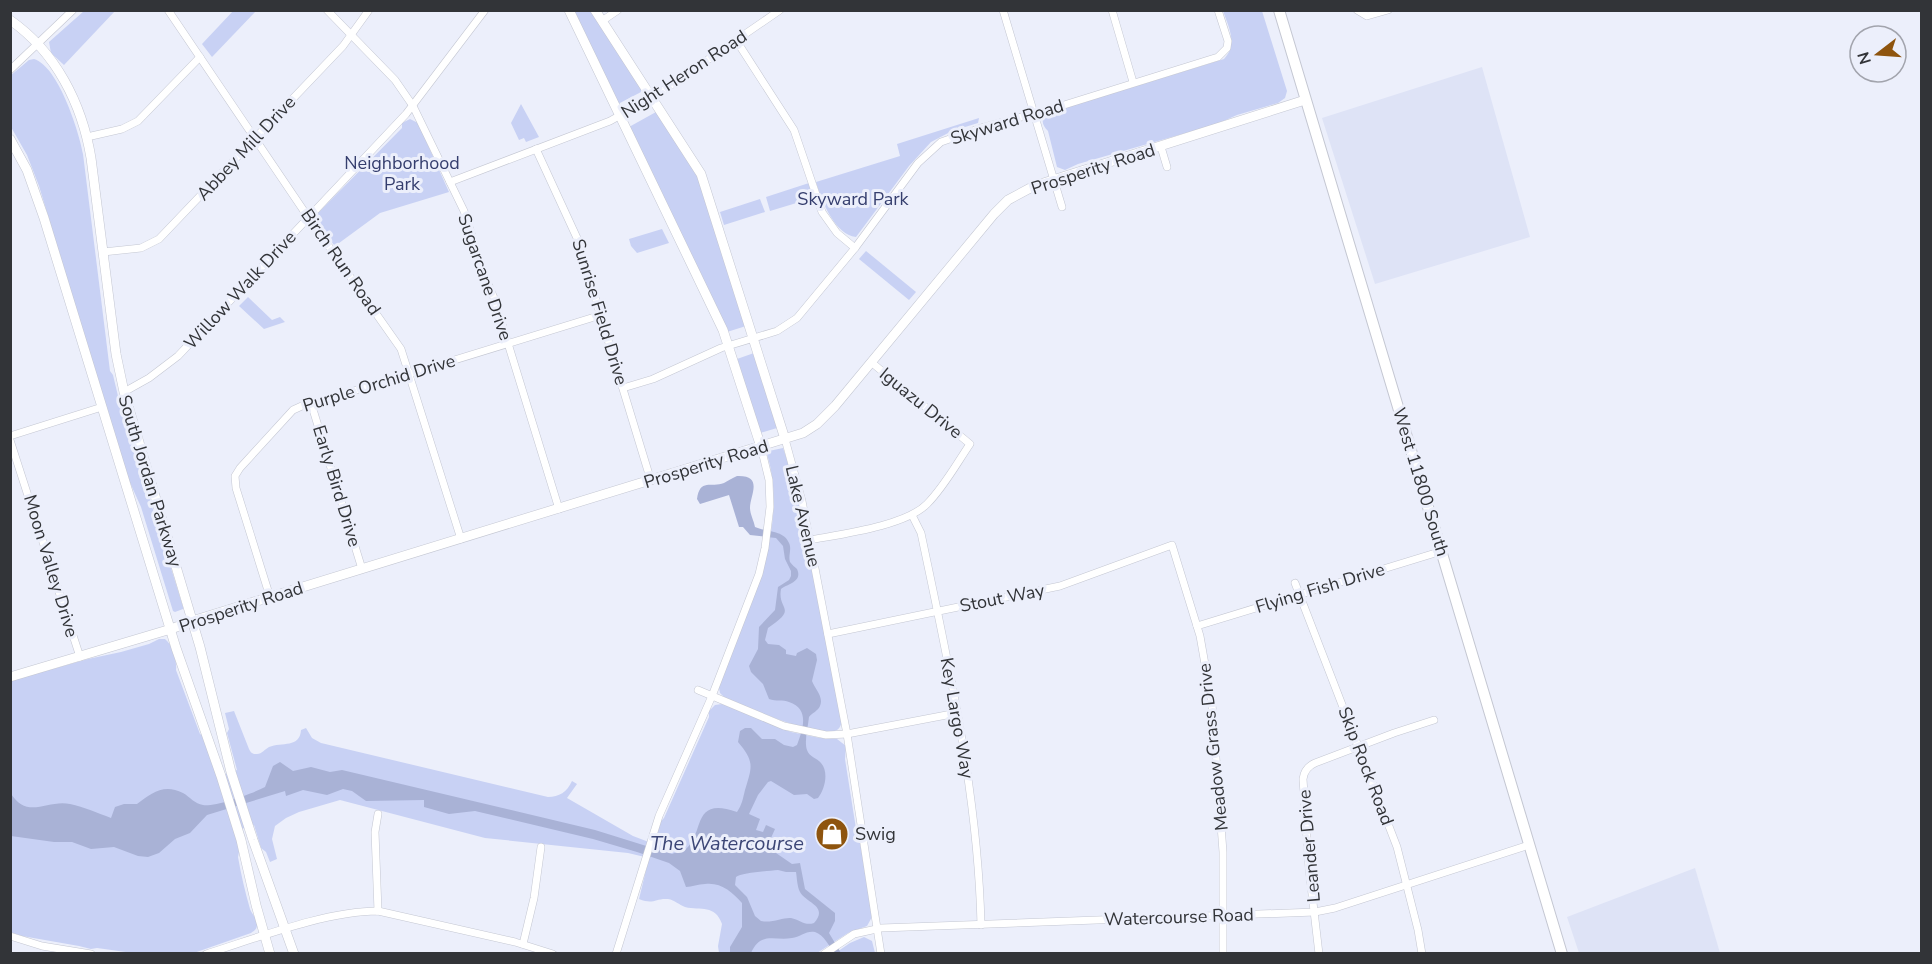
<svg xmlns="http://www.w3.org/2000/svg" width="1932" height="964" viewBox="0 0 1932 964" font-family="'Nunito Sans',sans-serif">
	<rect width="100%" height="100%" fill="#eceffb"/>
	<g fill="#dee3f6">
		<path d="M1482,67L1530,237L1375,284L1322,118Z"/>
		<path d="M1695,868L1720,953H1579L1567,917Z"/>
	</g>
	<g fill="#c8d1f4">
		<path d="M234,10L256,11L212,57L202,44Z"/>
		<path d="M84,11H115L64,65L51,53L49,42Z"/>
		<path d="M572,11H591L643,91L618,104Z"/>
		<path d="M1223,11H1262L1287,91L1285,98L1278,103L1237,115L1217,124L1078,164L1065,170L1057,167L1048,131C1043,126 1040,120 1046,114L1224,59C1238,44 1229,28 1223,11Z"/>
		<path d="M34,59C58,66 79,131 83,154L110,371L113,375L118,396L183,607V609L175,612L173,611L141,507L127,476L39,186L27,155L11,127L10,76L29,60Z"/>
		<path d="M521,104L539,137L526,142L524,138L519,140L511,123Z"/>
		<path d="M656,112L697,174L746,326L727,332L629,127Z"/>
		<path d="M979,118L978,123L952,131L931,142L909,166L856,237C835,235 821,200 816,182L900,156L897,144Z"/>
		<path d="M410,119L418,123L449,192L380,213L335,246L318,226L316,215L402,128V123Z"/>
		<path d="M809,183L813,198L770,211L766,197Z"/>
		<path d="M760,199L765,212L724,225L720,212Z"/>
		<path d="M662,229L669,243L637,253L631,246L629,239Z"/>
		<path d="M866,251L916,292L909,300L859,259Z"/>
		<path d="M248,297L272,320L280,317L285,322L264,329L239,306Z"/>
		<path d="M754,353L777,428L760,433L737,359Z"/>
		<path d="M783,448L795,483L842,723C840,726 840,728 837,730C819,740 744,705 724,697L720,693L719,688C723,674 729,659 735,645C758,585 787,519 767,454L769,451Z"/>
		<path d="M159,639H165C173,645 177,661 176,670L200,734L204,736L219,776L237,770L227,733L229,729L225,713L234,711L249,749C251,753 252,754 257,754C262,754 265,749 269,747C282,742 300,748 301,730L306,728L312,738L321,743L548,797C559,797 567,792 572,781L577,784L567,798L633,836L654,844L661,821L664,818L709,717V711L715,705L722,704L791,732L820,738L837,739L846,746L845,759L857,835L860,842L872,917L867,926L848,933L817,953H719L718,946L722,924C715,904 701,911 685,907C679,905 675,900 668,899C655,898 654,905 639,899L649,858L628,853L485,838L340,800L299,812L286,818L275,826L272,839L277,859L270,862L266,852L261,848L254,825L235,831L239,852L238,857C241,874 245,892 250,909C252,915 258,918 257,926C256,930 254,931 251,933L191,954H140L97,948L91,949L79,946L22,936L10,932V681L88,659L121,652L149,644Z"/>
		<path d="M864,937L872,941L875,953L834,954L850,943Z"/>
	</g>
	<path fill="#a9b2d6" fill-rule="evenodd" d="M737,476C764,475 750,495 750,508C750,514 754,521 755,527C766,532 784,530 789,543C792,549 788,556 790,562C792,565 795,567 797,569C803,582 787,584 781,589C777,611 799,607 768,628L765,640L768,644L779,645L786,650V654L796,656L797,653L807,648L816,654L817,660L812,681C815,689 824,697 820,706C818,711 812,713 809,717C808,727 804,741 807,750C809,757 817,758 821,763C829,772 825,789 818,798L814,799L807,794L794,795L771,781L768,782L758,795L749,814L760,819L756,830L763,832L766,825L775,829L771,838L776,853L792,864L800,863L805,889L835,913V921L829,933L841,953H834C829,946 824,935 815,932C807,930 800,937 792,938C774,941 761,931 751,953H730V947L742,927V903C732,892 721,882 705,884C698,884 692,887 686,887L680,871L669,863L637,852L593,839L475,811L449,814L424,807V800L366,801L352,791L343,789L327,795L303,790L286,796L285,791L207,815L190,833L175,839L159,853L148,857L138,856L114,847L91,849L72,842H54L11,836L10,792C27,821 47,799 70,804C84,807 98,813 111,818L115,807L124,804H137C151,793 164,783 183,793C190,797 195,804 203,805C216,807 254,793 265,787L273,766L280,762L293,771L311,767L330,772L342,770L595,830L672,854C677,852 682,852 686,849C705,833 691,796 737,812C742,805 743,798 745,790C752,767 755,762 738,742L740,731L745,728H751L762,739H775L784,745L793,747L797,745C803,729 810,709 789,702C783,699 776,702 769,699L763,684L751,672L749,666L758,649L759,627L775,610L778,587L789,580L791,576V571L785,559L783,546L776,538L750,535L743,527H739L729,495L700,504L697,499C700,478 711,488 724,483C728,481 732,478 737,476ZM778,870L786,872H796C797,878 797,886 800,892C806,903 829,906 814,923C805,926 800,920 791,918C784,917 773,923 761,921L755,916L747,897L735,885L736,877C741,873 768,871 778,870Z"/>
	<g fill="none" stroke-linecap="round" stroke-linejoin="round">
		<g stroke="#c4c7d2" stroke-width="8">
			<g id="street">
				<path d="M168,10L308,217L401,349L461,539"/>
				<path d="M327,10L395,80L413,106L464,211L486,279L494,298L559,509"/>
				<path d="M1003,10L1062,207"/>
				<path d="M1112,10L1133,82"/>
				<path d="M1357,10L1367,16L1388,10"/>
				<path d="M602,21L618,10"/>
				<path d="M736,40L794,130L822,212L837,233L855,248"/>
				<path d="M10,70L73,10"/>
				<path d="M87,137L122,129L138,121L200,57"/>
				<path d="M1161,147L1167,167"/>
				<path d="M536,149L577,238L651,481"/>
				<path d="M450,182L610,121L658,94L780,10"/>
				<path d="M103,252L141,248L159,239L343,46L369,10"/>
				<path d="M623,388L653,379L721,348L777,331L797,318L855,248L918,163L941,142L984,127L1048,110L1218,57L1227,48L1228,41L1218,10"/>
				<path d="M124,392L149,378L178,356L406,114L485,10"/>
				<path d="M311,403L362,569"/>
				<path d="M10,436L102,407"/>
				<path d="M785,439L802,501L847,734L881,954"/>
				<path d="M10,440L80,657"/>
				<path d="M912,515L921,533C948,662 978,793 981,925"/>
				<path d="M810,540C842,534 905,526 927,504C944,487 957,463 970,444L871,362"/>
				<path d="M1295,583L1397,847L1418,930L1422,954"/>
				<path d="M270,597L236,488L235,476L240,468L293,410L304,405L321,401L601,315"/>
				<path d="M1197,626L1442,551"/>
				<path d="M828,634L1060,586L1172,545L1200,636L1212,704L1223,852V954"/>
				<path d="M698,690L784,726L826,735L847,734L957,713"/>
				<path d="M378,911L375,832L378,814"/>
				<path d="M10,936L42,946L91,954"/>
				<path d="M523,944L534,898L541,847"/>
				<path d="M206,954C257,938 326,911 378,911L515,942L553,954"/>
				<path d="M616,954L659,816L712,696L759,574L765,548L770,507L769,480L761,447"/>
				<path d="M824,954L854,934L881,928L1315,912L1335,908L1529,845"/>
				<path d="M1319,954L1309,868L1303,779C1304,771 1308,766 1315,763L1394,733L1434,720"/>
			</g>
		</g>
		<g stroke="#c4c7d2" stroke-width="10">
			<g id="secondary">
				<path d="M569,10L723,330L761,447"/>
				<path d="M595,10L701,174L785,439"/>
				<path d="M10,20C56,52 82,104 91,158L116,354L124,392L200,647L231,772L253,840L294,954"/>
				<path d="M10,139L27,170L44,218L176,648L221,776L241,840L256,905L270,954"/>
				<path d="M10,677L171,629L192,621L803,433L817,424L835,406L994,214L1008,200L1034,186L1305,100"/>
			</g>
		</g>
		<g stroke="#c4c7d2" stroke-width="12">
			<path id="primary" d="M1279,10L1562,954"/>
		</g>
		<use href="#street" stroke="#fff" stroke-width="7"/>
		<use href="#secondary" stroke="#fff" stroke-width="9"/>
		<use href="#primary" stroke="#fff" stroke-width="10"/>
	</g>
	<defs>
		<g id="shop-disc" transform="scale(1.725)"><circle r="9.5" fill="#8e540e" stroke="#eceffb"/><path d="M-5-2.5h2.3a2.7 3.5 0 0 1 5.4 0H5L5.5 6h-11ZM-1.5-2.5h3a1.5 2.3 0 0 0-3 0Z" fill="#fff"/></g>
	</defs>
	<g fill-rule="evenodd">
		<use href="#shop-disc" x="832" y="834"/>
	</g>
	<g text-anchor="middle" stroke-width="6" stroke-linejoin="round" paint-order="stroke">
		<g font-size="18" fill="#323438" stroke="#eceffb">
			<text transform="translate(684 74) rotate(-33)" y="6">Night Heron Road</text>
			<text transform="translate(1007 122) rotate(-17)" y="6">Skyward Road</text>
			<text transform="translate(246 148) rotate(-47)" y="6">Abbey Mill Drive</text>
			<text transform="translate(1093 169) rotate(-18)" y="6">Prosperity Road</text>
			<text transform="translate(341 262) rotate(55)" y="6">Birch Run Road</text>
			<text transform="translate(485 277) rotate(71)" y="6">Sugarcane Drive</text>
			<text transform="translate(240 290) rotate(-47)" y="6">Willow Walk Drive</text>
			<text transform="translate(600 312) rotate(73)" y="6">Sunrise Field Drive</text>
			<text transform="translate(379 383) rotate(-17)" y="6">Purple Orchid Drive</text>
			<text transform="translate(921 403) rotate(39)" y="6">Iguazu Drive</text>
			<text transform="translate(706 464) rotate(-17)" y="6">Prosperity Road</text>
			<text transform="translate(150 481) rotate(73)" y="6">South Jordan Parkway</text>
			<text transform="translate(1421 482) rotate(73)" y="6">West 11800 South</text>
			<text transform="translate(337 486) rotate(73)" y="6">Early Bird Drive</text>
			<text transform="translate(803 516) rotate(77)" y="6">Lake Avenue</text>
			<text transform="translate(51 566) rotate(73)" y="6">Moon Valley Drive</text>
			<text transform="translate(1320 588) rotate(-17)" y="6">Flying Fish Drive</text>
			<text transform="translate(1002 598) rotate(-11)" y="6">Stout Way</text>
			<text transform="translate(241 607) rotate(-18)" y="6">Prosperity Road</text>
			<text transform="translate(957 718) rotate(80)" y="6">Key Largo Way</text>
			<text transform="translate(1213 747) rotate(-96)" y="6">Meadow Grass Drive</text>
			<text transform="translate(1366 766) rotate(69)" y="6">Skip Rock Road</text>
			<text transform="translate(1309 846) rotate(-95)" y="6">Leander Drive</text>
			<text transform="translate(1179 917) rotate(-2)" y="6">Watercourse Road</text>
		</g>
		<g font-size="18" fill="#353e6e" stroke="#eceffb">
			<text x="402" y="169">Neighborhood<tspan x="402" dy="21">Park</tspan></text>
			<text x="853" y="205">Skyward Park</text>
		</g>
		<g font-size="18" fill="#323438" stroke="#eceffb" text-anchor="start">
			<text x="855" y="840">Swig</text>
		</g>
		<g font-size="20" font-style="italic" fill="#3c4676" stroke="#eceffb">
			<text x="727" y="850">The Watercourse</text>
		</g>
	</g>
	<rect width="1932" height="964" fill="none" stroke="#323438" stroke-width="24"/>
	<g transform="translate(1878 54) rotate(253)"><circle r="28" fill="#eceffb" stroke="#a2a4ad" stroke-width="1.5"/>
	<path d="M0-4.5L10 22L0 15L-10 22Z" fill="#8e540e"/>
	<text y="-9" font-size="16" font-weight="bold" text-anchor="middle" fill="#323438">N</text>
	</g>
</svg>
